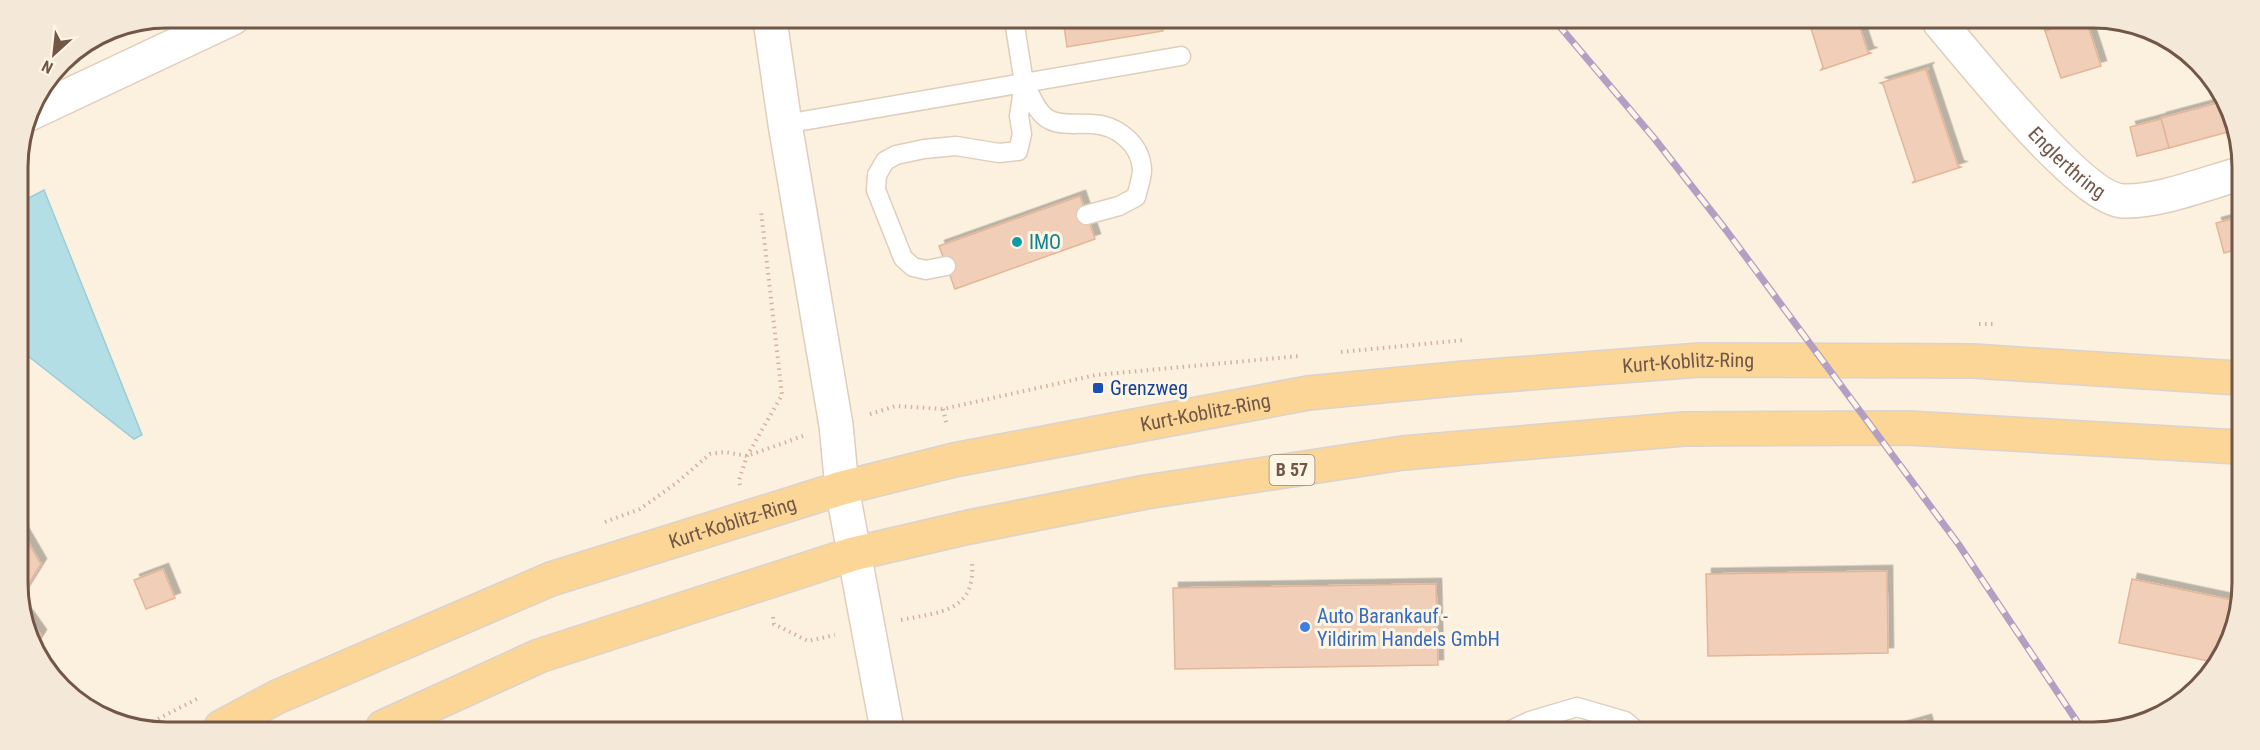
<svg xmlns="http://www.w3.org/2000/svg" width="2260" height="750" viewBox="0 0 2260 750" font-family="'Roboto Condensed',sans-serif">
	<defs>
		<filter id="shadow"><feDropShadow dx="5.5" dy="-5.5" stdDeviation="0" flood-color="#0004"/></filter>
	</defs>
	<rect width="100%" height="100%" fill="#fcf1df"/>
	<path fill="#b4dee5" stroke="#9bcdd7" stroke-width="1.5" d="M44,190L142,435L134,439L19,349V203Z"/>
	<g fill="#f1ceb7" stroke="#e4b597" stroke-width="1.5" filter="url(#shadow)">
		<path d="M1063,20L1162,21L1163,31L1067,47Z"/>
		<path d="M1809,22H1858L1868,52L1871,53L1821,70L1823,67Z"/>
		<path d="M2042,23H2070L2045,31Z"/>
		<path d="M2070,23H2087L2101,66L2061,78L2045,31Z"/>
		<path d="M1929,68L1926,70L1958,166L1961,167L1912,183L1915,180L1883,84L1880,83Z"/>
		<path d="M2221,102L2235,130L2169,148L2161,118Z"/>
		<path d="M2161,119L2169,148L2137,156L2130,127Z"/>
		<path d="M1080,196L1095,239L955,289L939,246Z"/>
		<path d="M2239,217V249L2224,253L2216,223Z"/>
		<path d="M20,528L41,564L21,596Z"/>
		<path d="M163,569L175,598L146,609L134,580Z"/>
		<path d="M1887,571L1888,653L1708,656L1706,574Z"/>
		<path d="M2132,579L2237,601V622L2218,663L2119,643Z"/>
		<path d="M1436,584L1438,665L1175,669L1173,588Z"/>
		<path d="M21,607L41,635L36,643L21,612Z"/>
		<path d="M1926,720L1929,731H1886Z"/>
	</g>
	<g fill="none" stroke-linecap="round" stroke-linejoin="round">
		<g stroke="#e0cdbc" stroke-width="21">
			<g id="lane">
				<path d="M1014,20L1024,83"/>
				<path d="M785,124L1181,56"/>
				<path d="M946,266L926,270L913,267L903,258L876,190L877,175L885,161L896,155L924,149L956,146L999,153L1018,151L1022,134L1019,116L1024,83C1031,95 1037,114 1050,120C1062,126 1079,123 1092,124C1117,125 1141,144 1142,170C1142,178 1138,189 1136,197L1119,206L1086,215"/>
				<path d="M1511,730L1530,721L1577,707L1625,721L1637,731"/>
			</g>
		</g>
		<g stroke="#e0cdbc" stroke-width="36">
			<g id="street">
				<path d="M770,20L785,124L836,425L842,488L887,729"/>
				<path id="s1" d="M1940,23C1970,58 2081,199 2123,201C2159,202 2204,184 2239,174"/>
				<path d="M29,114L233,18"/>
			</g>
		</g>
		<g stroke="#dad3cf" stroke-width="36">
			<g id="primary">
				<path id="s2" d="M221,727L277,697L551,579L842,488L954,460L1308,393L1465,378L1700,360L1973,361L2238,378"/>
				<path d="M383,727L539,656L853,554L969,527L1146,492L1403,453L1684,429L1908,428L2238,447"/>
			</g>
		</g>
		<g stroke="#d6b29b" stroke-width="4" stroke-dasharray="1.5 4.5" stroke-linecap="butt">
			<path d="M1979,324H1995"/>
			<path d="M1341,352L1465,340"/>
			<path d="M943,409L947,426"/>
			<path d="M870,414L896,406L943,409L1096,375L1300,356"/>
			<path d="M740,485L739,480L747,456L782,395L761,211"/>
			<path d="M605,522L640,509L675,484L710,454L725,452L747,456L803,436"/>
			<path d="M773,617L774,624L808,641L835,635"/>
			<path d="M901,620C940,612 976,612 972,562"/>
			<path d="M142,727L199,698"/>
		</g>
		<use href="#lane" stroke="#fff" stroke-width="18"/>
		<use href="#street" stroke="#fff" stroke-width="33"/>
		<use href="#primary" stroke="#fbd697" stroke-width="33"/>
		<g stroke="#b39fc4" stroke-width="7">
			<path id="rail" d="M1556,22L1654,138L1726,230L1959,545L2084,732"/>
		</g>
		<use href="#rail" stroke="#fff5e5" stroke-width="4.5" stroke-dasharray="14" stroke-linecap="butt"/>
	</g>
	<circle fill="#0f9aa8" stroke="#fff5e5" stroke-width="2" cx="1017" cy="242" r="6"/>
	<rect fill="#1a4fb4" stroke="#fff5e5" stroke-width="2" x="1092" y="382" width="12" height="12" rx="3"/>
	<circle fill="#3f7fe0" stroke="#fff5e5" stroke-width="2" cx="1305" cy="627" r="6"/>
	<g text-anchor="middle" stroke-width="6" stroke-linejoin="round" paint-order="stroke">
		<rect fill="#fff5e5" stroke="#9c8676" stroke-width="1.5" x="1269.5" y="455" width="45" height="30" rx="4.5"/>
		<g font-size="18" font-weight="bold" fill="#725747">
			<text x="1292" y="476">B 57</text>
		</g>
		<g font-size="20" fill="#725747" stroke="#fff5e5">
			<text dy="7" stroke="none"><textPath href="#s1" startOffset="189">Englerthring</textPath></text>
			<text dy="7" stroke="none"><textPath href="#s2" startOffset="1524">Kurt-Koblitz-Ring</textPath></text>
			<text dy="7" stroke="none"><textPath href="#s2" startOffset="1038">Kurt-Koblitz-Ring</textPath></text>
			<text dy="7" stroke="none"><textPath href="#s2" startOffset="552">Kurt-Koblitz-Ring</textPath></text>
		</g>
		<g font-size="20" fill="#0d838f" stroke="#fff5e5" text-anchor="start">
			<text x="1029" y="249">IMO</text>
		</g>
		<g font-size="20" fill="#164399" stroke="#fff5e5" text-anchor="start">
			<text x="1110" y="395">Grenzweg</text>
		</g>
		<g font-size="20" fill="#366cbe" stroke="#fff5e5" text-anchor="start">
			<text x="1317" y="623">Auto Barankauf -<tspan x="1317" dy="23">Yildirim Handels GmbH</tspan></text>
		</g>
	</g>
	<path d="M0 0H2260V750H0ZM167 28H2093A139 139 0 0 1 2232 167V583A139 139 0 0 1 2093 722H167A139 139 0 0 1 28 583V167A139 139 0 0 1 167 28Z" fill="#f4e8d8" fill-rule="evenodd"/>
	<path fill="none" stroke="#725747" stroke-width="3" d="M167 28H2093A139 139 0 0 1 2232 167V583A139 139 0 0 1 2093 722H167A139 139 0 0 1 28 583V167A139 139 0 0 1 167 28Z"/>
	<g transform="translate(54 54) rotate(207)" stroke="#fff5e5" stroke-width="4.5" paint-order="stroke">
	<path d="M0-4.5L10 22L0 15L-10 22Z" fill="#725747"/>
	<text y="-9" font-size="16" font-weight="bold" text-anchor="middle" fill="#725747">N</text>
	</g>
</svg>
